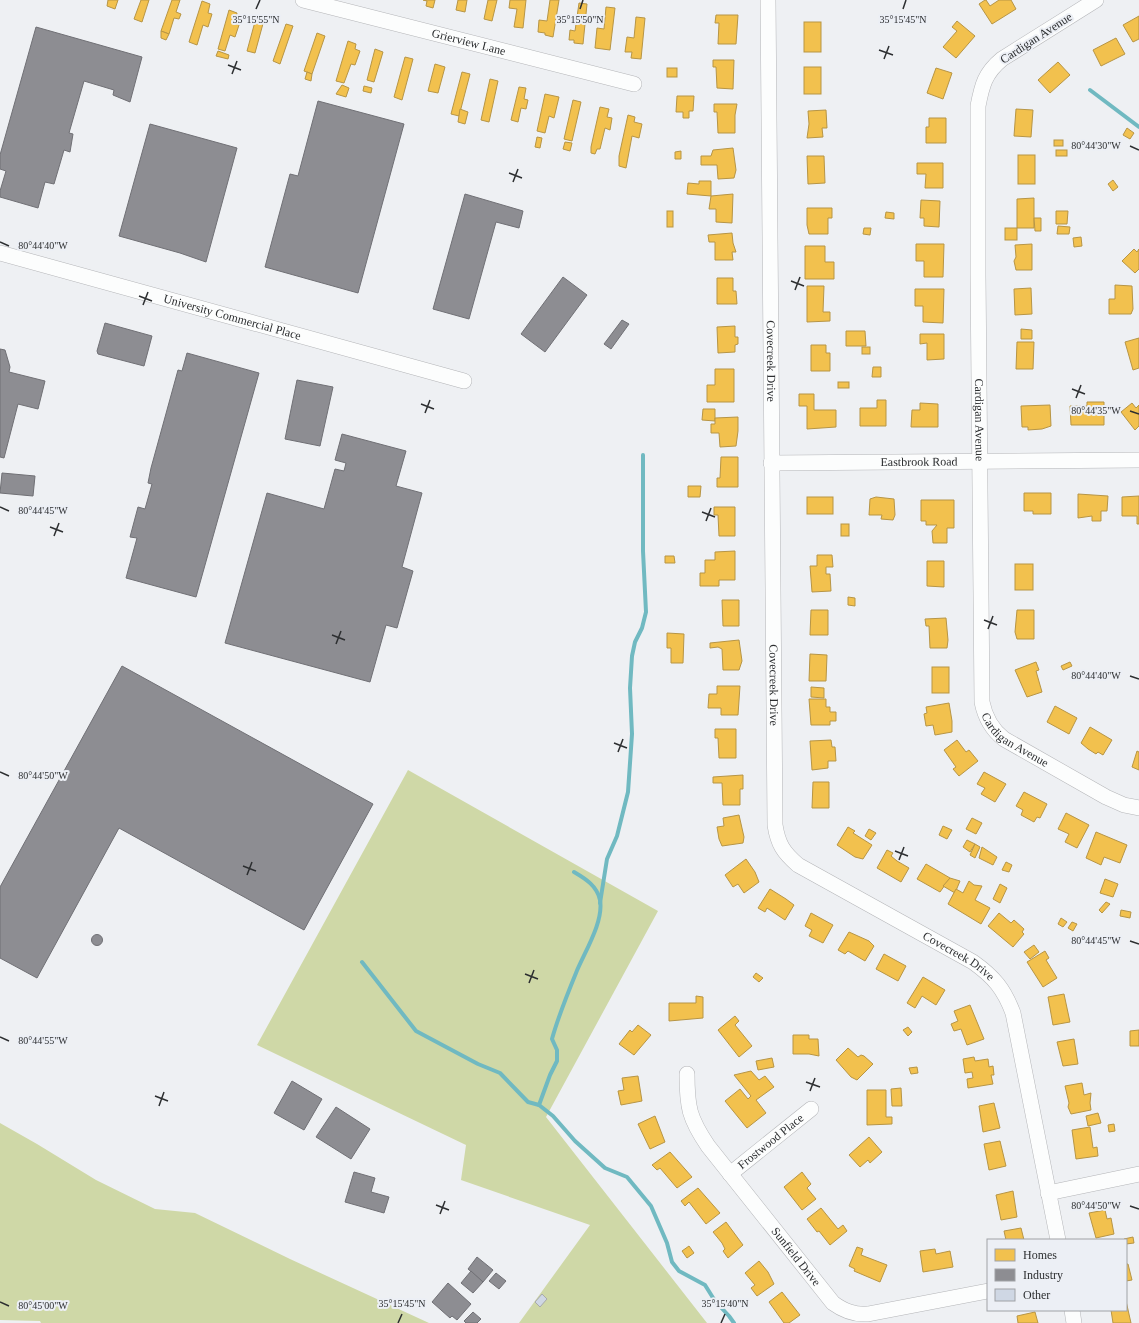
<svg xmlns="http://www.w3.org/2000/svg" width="1139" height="1323" viewBox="0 0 1139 1323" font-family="'Times New Roman',serif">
	<rect width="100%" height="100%" fill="#eef0f3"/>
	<g fill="#cfd8a7">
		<path d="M408,770L658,911L546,1117L707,1323H519L590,1225L461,1180L466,1145L257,1045Z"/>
		<path d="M0,1123L37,1144L96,1180L155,1209L195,1213L290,1259L429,1323H41L40,1321L0,1320Z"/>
	</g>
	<g fill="#f2c14e" stroke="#b79545">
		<path d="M108,0H118L115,9L107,6Z"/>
		<path d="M141,0H149L142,22L134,19Z"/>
		<path d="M172,0H180L176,12L181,14L179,19L174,18L169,34L161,31Z"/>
		<path d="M423,0H435L433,8L426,6L427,1Z"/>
		<path d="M458,0H467L465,12L456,10Z"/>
		<path d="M488,0H497L492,21L484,19Z"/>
		<path d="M510,0H526L523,28L514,27L517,9L509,8Z"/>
		<path d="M550,0H559L553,37L545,35V33L538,32L539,20L547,21Z"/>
		<path d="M985,0H986L990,6L999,0H1011L1016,9L992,24L979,4Z"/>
		<path d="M202,1L210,4L208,13L212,14L208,27L203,25L197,45L189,42Z"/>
		<path d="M579,3L587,4L583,44L574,43V40H569L570,30L575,31Z"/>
		<path d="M606,7L615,8L610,50L595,48L597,28L604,29Z"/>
		<path d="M229,10L237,13L236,18L241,19L235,37L230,35L225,51L218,49Z"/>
		<path d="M716,15H738L736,44H718L719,23H715Z"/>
		<path d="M1139,16V39L1133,42L1123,25Z"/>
		<path d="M636,17L645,18L641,59L631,58L632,52H625L627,37L634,38Z"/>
		<path d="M256,18L264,20L255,53L247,51Z"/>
		<path d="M957,21L975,36L956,58L943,47L957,31L952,27Z"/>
		<rect x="804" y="22" width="17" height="30"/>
		<path d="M286,24L293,26L280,64L273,61Z"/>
		<path d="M161,31L169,34L166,40L161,38Z"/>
		<path d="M317,33L325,36L312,74L304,71Z"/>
		<path d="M1116,38L1125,54L1101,66L1093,50Z"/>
		<path d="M348,41L356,44L355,49L360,51L355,65L351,64L344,83L336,81Z"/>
		<path d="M375,49L383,52L374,82L367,80Z"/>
		<path d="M218,51L229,55L228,59L216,56Z"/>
		<path d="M405,57L413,59L402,100L394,97Z"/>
		<path d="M713,60H734L733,89L717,88L716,67H713Z"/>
		<path d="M1058,62L1070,75L1050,93L1038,80Z"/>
		<path d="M435,64L445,67L438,93L428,91Z"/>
		<rect x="804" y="67" width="17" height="27"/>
		<rect x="667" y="68" width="10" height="9"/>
		<path d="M936,68L952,73L943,99L927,93Z"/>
		<path d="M307,72L312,74L311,81L305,79Z"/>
		<path d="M462,72L470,74L459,116L451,114Z"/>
		<path d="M490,79L498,81L489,122L481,120Z"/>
		<path d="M342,85L349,88L346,97L336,94Z"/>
		<path d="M364,86L372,88L371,93L363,91Z"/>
		<path d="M519,87L526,88L524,99L528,100L526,109L521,108L518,122L511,120Z"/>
		<path d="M545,94L559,97L554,118L549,116L545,133L537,131Z"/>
		<path d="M677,96H694L693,111H689V118H683V112H676Z"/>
		<path d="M573,100L581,102L572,141L564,139Z"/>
		<path d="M714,104H737L735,115V133H718L717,112H714Z"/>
		<path d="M600,107L609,109L607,117L612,118L610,130L605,128L600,149H597L595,154L591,153V147Z"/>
		<path d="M460,109L468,112L465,124L458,122Z"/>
		<path d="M1016,109L1033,110L1031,137L1014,136Z"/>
		<path d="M826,110L827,128H822L823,137L807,138L809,124L808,111Z"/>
		<path d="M628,115L635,117L634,122L642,124L639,138L632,136L626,168L619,166V156Z"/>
		<path d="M929,118H946V143H926V127H929Z"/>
		<path d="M1127,128L1134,133L1130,139L1123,135Z"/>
		<path d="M537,137L542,138L540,148L535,147Z"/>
		<rect x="1054" y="140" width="9" height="6"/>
		<path d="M565,142L572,143L570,151L563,149Z"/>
		<path d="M733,148L736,170L734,178L718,179L717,165H701V156H711L713,150Z"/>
		<rect x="1056" y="150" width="11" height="6"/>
		<path d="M681,151V159H675V152Z"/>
		<rect x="1018" y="155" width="17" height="29"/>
		<path d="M807,156H824L825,183L808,184Z"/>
		<path d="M917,163H943V188H925L926,174H917Z"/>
		<path d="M1113,180L1118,187L1113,191L1108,184Z"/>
		<path d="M699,181H711V196L687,194L688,183L699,184Z"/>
		<path d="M733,194L732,223L716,222V209H709L711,196Z"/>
		<path d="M1034,198V228H1017V199Z"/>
		<path d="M921,200L940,201L939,227L924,226V218H920Z"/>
		<path d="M807,208H832V218H828V234H809L807,225Z"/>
		<rect x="667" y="211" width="6" height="16"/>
		<path d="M1056,211H1068L1067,224H1056Z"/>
		<path d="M886,212L894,213V219L885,218Z"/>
		<path d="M1034,218H1041V231H1035Z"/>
		<path d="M1058,226L1070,227L1069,234H1057Z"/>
		<path d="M864,228H871L870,235L863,234Z"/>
		<rect x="1005" y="228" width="12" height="12"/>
		<path d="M732,233L733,243L736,252H732L733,260H715V242H709L708,235Z"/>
		<path d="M1081,237L1082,246L1074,247L1073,238Z"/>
		<path d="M916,244H944L943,277H924V261H916Z"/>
		<path d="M1032,244V270H1016L1014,261L1016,257L1015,245Z"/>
		<path d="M805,246H825V262H834V279H805Z"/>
		<path d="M1134,249L1137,252L1139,249V269L1135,273L1122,261Z"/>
		<path d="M717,278H733V291H736L737,304H717Z"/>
		<path d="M1115,285L1132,286L1133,309L1131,314H1109V299H1115Z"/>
		<path d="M807,286H824L823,312H830V321L807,322Z"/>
		<path d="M1031,288L1032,314L1015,315L1014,289Z"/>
		<path d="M915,289H944L943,323L923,322V306H915Z"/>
		<path d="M735,326V337H738V344L735,345V352L718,353L717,327Z"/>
		<path d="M1021,329L1032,330V339H1021Z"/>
		<path d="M846,331H865L866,346H846Z"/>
		<path d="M920,334H944V359L927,360V343L920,344Z"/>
		<path d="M1139,338V368L1133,370L1125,342Z"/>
		<path d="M1017,342H1034L1033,369H1016Z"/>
		<path d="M811,345H826V353H830V371H811Z"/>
		<rect x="862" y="347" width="8" height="7"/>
		<path d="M873,367H881V377H872Z"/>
		<path d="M715,369H734V402H707V385H715Z"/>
		<rect x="838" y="382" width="11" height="6"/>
		<path d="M799,394H814V410H836V427L807,429V406H799Z"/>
		<path d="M877,400H886V426H860V408H877Z"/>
		<path d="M1087,402H1104V425H1071L1070,406H1087Z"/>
		<path d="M920,403L938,404V427H911L912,410H920Z"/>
		<path d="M1132,403L1136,408L1139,405V426L1135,430L1121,412Z"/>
		<path d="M1050,405L1051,426L1042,429L1028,430V427H1022L1021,406Z"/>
		<path d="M703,409H715V421L702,420Z"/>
		<path d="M738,417V431L736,446L720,447L719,433H711V424H715V418Z"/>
		<path d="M721,457H738V487H717V478H720Z"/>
		<path d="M688,486H701L700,497H688Z"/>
		<path d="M1024,493H1051V514H1033V511H1024Z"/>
		<path d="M1078,494L1108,496L1107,511H1101V521H1092V516L1078,518Z"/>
		<path d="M1139,496V524H1137V516H1122V497Z"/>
		<rect x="807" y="497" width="26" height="17"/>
		<path d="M876,497L894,499L895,515L893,520L881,519L882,515H869L870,499Z"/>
		<path d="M921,500H954V528H947V543H933L932,531L937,525H926V521H921Z"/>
		<path d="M714,507H735V536H719L718,515H714Z"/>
		<rect x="841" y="524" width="8" height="12"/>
		<path d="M735,551V580H719V586H700V573H705V560H715V552Z"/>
		<path d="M817,555H832L833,567H826V574H830L831,591L812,592L810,566H817Z"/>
		<path d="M665,556H674L675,563H665Z"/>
		<path d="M927,561H944V587L927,586Z"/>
		<rect x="1015" y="564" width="18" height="26"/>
		<path d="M848,597L855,598V606L848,605Z"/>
		<path d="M722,600H739V626H723Z"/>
		<path d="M811,610H828V635H810Z"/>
		<path d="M1017,610H1034V639H1017L1015,632Z"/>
		<path d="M946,618L948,640L947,648H930L929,626H926L925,619Z"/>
		<path d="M667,633L684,634L683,663H671V648H667Z"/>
		<path d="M739,640L742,661L739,670H723L722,649L718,647L710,648V643Z"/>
		<path d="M810,654L827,655L826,681H809Z"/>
		<path d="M1036,662L1039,670L1036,671L1042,692L1027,697L1015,670Z"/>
		<path d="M1070,662L1072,666L1063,670L1061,666Z"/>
		<rect x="932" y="667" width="17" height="26"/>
		<path d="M717,686H740L738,715H721V708H708L709,694H717Z"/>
		<path d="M811,687L824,688V698L811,697Z"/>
		<path d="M809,699H826V707H830V712H836V721H830V725H811Z"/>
		<path d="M949,703L952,721V732L935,735L933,725L926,726L924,714L927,713L926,707Z"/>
		<path d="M1055,706L1077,718L1069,734L1047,722Z"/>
		<path d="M1090,727L1112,740L1103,755L1098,752L1096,754L1088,749L1081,743Z"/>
		<path d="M715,729H736V758H719L718,738H715Z"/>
		<path d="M831,740L832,747H835L836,761H828V768L812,770L810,741Z"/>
		<path d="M957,740L966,752L969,750L978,761L959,776L953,769L956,767L944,750Z"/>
		<path d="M1137,751L1139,752V770L1132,767Z"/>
		<path d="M984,772L1006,784L995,802L981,794L985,788L977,784Z"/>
		<path d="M743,775V789H740V805H723L722,783H713V777Z"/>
		<path d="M813,782H829V808H812Z"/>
		<path d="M1024,792L1047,804L1040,818L1037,817L1034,822L1021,815L1023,810L1016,806Z"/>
		<path d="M1066,813L1089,825L1077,848L1065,842L1069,834L1058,829Z"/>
		<path d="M739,815L744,837L743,843L722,846L719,839L717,827L724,826L723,818Z"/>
		<path d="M972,818L982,823L976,834L966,829Z"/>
		<path d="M943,826L952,830L947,839L939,835Z"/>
		<path d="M848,827L855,831L853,833L872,845L863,859L855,857L837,845Z"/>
		<path d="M869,829L876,833L871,840L865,836Z"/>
		<path d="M1096,832L1127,845L1120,863L1104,857L1101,865L1086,858Z"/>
		<path d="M967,840L975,844L970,852L963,847Z"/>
		<path d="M975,844L980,847L975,858L970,855Z"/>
		<path d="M982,847L997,857L993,865L979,858Z"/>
		<path d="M887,850L893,853L891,856L897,861L909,868L901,882L877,868Z"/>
		<path d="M746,859L755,872L759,882L744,893L738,884L733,887L725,875Z"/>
		<path d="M1006,862L1012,865L1009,872L1002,870Z"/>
		<path d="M926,864L950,878L940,892L917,879Z"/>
		<path d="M950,878L960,881L955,893L943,886Z"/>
		<path d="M1105,879L1118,884L1113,897L1100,893Z"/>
		<path d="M969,881L974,885L982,886L975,900L990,908L981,924L948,904L956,889L963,893Z"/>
		<path d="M1000,884L1007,888L1000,903L993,899Z"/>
		<path d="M770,889L786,899L794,905L785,920L767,908L765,912L758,908Z"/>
		<path d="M1106,902L1110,904L1102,913L1099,910Z"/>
		<path d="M1121,910L1131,912L1130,918L1120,916Z"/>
		<path d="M811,913L833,925L823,943L809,936L812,930L805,926Z"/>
		<path d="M999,913L1011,923L1014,920L1024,929L1022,932L1024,934L1013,947L988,926Z"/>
		<path d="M1061,918L1067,922L1063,927L1058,924Z"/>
		<path d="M1072,922L1077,924L1073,931L1068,928Z"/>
		<path d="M849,932L869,941L874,946L865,961L848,951L845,954L838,950Z"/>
		<path d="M1034,945L1039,952L1030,959L1024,952Z"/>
		<path d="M1045,951L1049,958L1046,960L1057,978L1043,987L1027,962Z"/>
		<path d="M884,954L906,966L898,981L876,969Z"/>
		<path d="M756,973L763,978L759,982L753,977Z"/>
		<path d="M923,977L945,990L936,1005L922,996L915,1008L907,1003Z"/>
		<path d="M1064,994L1070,1022L1053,1025L1048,997Z"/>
		<path d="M696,996L703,997V1018L669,1021V1003H696Z"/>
		<path d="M970,1005L984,1039L967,1045L961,1029L954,1031L951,1024L958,1021L954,1011Z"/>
		<path d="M735,1016L739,1021L735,1025L752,1046L739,1057L718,1030Z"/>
		<path d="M638,1025L651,1035L634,1055L619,1044L630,1030L632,1032Z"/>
		<path d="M908,1027L912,1032L908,1036L903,1030Z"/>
		<path d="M1139,1030V1046H1130V1031Z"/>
		<path d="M793,1035H809V1039H818L819,1056L809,1054H793Z"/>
		<path d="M1074,1039L1078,1064L1063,1066L1057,1042Z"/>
		<path d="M848,1048L858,1057L861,1055L864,1056L873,1064L857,1080L851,1077L836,1060Z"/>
		<path d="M974,1057L975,1061L988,1059L989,1067L993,1066L994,1075H991L993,1084L968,1088L967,1079L973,1078L972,1072L965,1073L963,1059Z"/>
		<path d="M772,1058L774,1067L758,1070L756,1061Z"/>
		<path d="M917,1067L918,1073L911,1074L909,1068Z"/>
		<path d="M751,1071L759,1080L765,1076L774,1087L756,1100L766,1113L747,1128L725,1101L740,1089L748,1099L751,1096L734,1075Z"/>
		<path d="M638,1076L642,1101L621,1105L618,1091L624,1090L622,1078Z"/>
		<path d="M1082,1083L1084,1095L1091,1093L1090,1103L1091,1110L1071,1114L1068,1107L1069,1103L1065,1086Z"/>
		<path d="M901,1088L902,1106H892L891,1089Z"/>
		<path d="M867,1090H886V1117H892V1124L867,1125Z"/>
		<path d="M994,1103L1000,1128L983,1132L979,1106Z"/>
		<path d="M1098,1113L1101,1123L1088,1126L1086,1116Z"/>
		<path d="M655,1116L665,1142L650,1149L638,1124Z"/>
		<path d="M1114,1124L1115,1131L1109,1132L1108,1125Z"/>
		<path d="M1090,1127L1093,1148L1097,1147L1098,1156L1076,1159L1072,1130Z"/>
		<path d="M869,1137L882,1152L870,1163L868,1160L860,1167L849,1155Z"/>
		<path d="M1000,1141L1006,1166L989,1170L984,1144Z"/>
		<path d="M670,1152L692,1177L677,1188L660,1168L657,1170L652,1165Z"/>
		<path d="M802,1172L811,1184L807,1188L816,1199L802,1210L784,1187Z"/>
		<path d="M698,1188L720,1213L706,1224L689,1202L685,1206L681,1201Z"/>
		<path d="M1013,1191L1017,1217L1001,1220L996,1195Z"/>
		<path d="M821,1208L838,1229L843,1225L847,1231L830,1245L819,1231L817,1232L807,1219Z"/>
		<path d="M1105,1210L1107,1219L1111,1218L1114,1234L1096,1238L1089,1213Z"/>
		<path d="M726,1222L743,1245L728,1258L723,1251L725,1249L722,1243L713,1232Z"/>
		<path d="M1021,1228L1024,1240H1006L1004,1231Z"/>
		<path d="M1133,1237L1134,1243L1126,1244V1240H1124V1239Z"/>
		<path d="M689,1246L694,1253L687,1258L682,1251Z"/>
		<path d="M857,1247L863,1249L861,1255L887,1265L880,1282L854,1271L855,1269L849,1266Z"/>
		<path d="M935,1249L936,1254L950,1251L953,1267L923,1272L920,1251Z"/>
		<path d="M759,1261L768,1272L774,1284L757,1296L751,1288L755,1285L745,1273Z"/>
		<path d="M1126,1264H1128L1132,1280L1126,1281Z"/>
		<path d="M782,1292L800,1315L789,1323H784L769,1302Z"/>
		<path d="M1126,1301L1131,1323H1113L1111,1310H1126Z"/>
		<path d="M1035,1312L1038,1323H1018L1017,1316Z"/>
	</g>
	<g fill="#8d8d92" stroke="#707075">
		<path d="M36,27L142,57L130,102L113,95L114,90L84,81L69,133L73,134L70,152L64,150L54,184L45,182L38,208L0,197V191L6,171L0,169V155Z"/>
		<path d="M318,101L404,124L358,293L265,267L290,174L298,176Z"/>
		<path d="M150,124L237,148L206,262L180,253L119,236Z"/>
		<path d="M465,194L523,211L519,228L496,222L469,319L433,309Z"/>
		<path d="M563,277L587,295L545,352L521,334Z"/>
		<path d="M622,320L629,324L611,349L604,344Z"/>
		<path d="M105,323L152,336L144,366L98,354L97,351Z"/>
		<path d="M0,349L5,350L10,367L9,372L45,381L38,409L18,404L4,458L0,457Z"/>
		<path d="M187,353L259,373L196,597L126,578L137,538L130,537L138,507L145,509L152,484L148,483L151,468L178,370L182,371Z"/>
		<path d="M297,380L333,387L320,446L285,439Z"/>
		<path d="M342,434L406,451L396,486L422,493L402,567L413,571L397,628L386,625L370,682L225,643L267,493L324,509L335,469L344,471L346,463L335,460Z"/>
		<path d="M2,473L35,476L33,496L0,493Z"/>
		<path d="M122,666L373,804L304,930L119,828L37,978L0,958V887Z"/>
		<circle cx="97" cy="940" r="5.5"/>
		<path d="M292,1081L322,1099L304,1130L274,1113Z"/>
		<path d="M336,1107L370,1129L351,1159L316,1137Z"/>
		<path d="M354,1172L375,1178L371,1192L389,1197L384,1213L345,1202Z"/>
		<path d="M477,1257L493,1270L483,1282L468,1269Z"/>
		<path d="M471,1271L483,1282L473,1293L461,1283Z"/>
		<path d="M496,1273L506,1281L499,1289L489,1281Z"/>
		<path d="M448,1283L471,1304L457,1320L452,1316L450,1318L432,1302Z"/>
		<path d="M473,1312L481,1319L477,1323H466L464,1321Z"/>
	</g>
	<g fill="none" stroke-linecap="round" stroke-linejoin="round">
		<g stroke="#70b9c1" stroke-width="4">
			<path d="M1090,90L1139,127"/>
			<path d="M600,903L607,859L617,836L628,792L632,734L630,688L632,656L635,642L642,628L646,612L643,551V455"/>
			<path d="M362,962L416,1031L478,1064L500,1073L528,1102L539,1105L553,1116L575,1141L605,1168L627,1177L651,1206L667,1243L672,1262L679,1271L705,1285L715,1301L729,1316L734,1323"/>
			<path d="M539,1105L550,1075L557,1061V1050L552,1039C558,1017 567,995 576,973C584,953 604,922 600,900C597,886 586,879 574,872"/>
		</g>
	</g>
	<path fill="#cfd7e4" stroke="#a8a9ac" d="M542,1294L547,1299L540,1307L535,1302Z"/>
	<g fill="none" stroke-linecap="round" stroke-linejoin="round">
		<g stroke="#b4b5b8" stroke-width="16">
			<g id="minor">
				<path id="s1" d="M303,0L634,84"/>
				<path id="s2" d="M768,0L775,825C778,844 783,852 798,865L973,962C994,977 1004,989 1013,1013L1058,1240"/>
				<path id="s3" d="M1096,0L1002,59C985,73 982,85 978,106V275L982,702C985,717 991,729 1004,739L1106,797L1124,805L1139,808"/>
				<path id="s4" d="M0,253L464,381"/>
				<path id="s5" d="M771,463L1139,460"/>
				<path id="s6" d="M687,1074C687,1107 689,1118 708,1146L833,1303C844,1311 854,1315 868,1314L988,1291"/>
				<path id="s7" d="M730,1174L811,1109"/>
				<path d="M1048,1193L1139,1174"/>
				<path d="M1072,1310L1074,1323"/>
			</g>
		</g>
		<use href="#minor" stroke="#fcfdfd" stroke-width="15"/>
	</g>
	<path fill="none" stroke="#2c2e30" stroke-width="1.5" d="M256,9L260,0M580,9L583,0M903,9L906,0M879,50L893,55M884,59L889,46M228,65L241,70M232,74L237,61M1130,146L1139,150M509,173L522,178M513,182L518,169M0,242L9,246M791,281L804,286M795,290L800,277M139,296L152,301M143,305L148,292M1072,389L1085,394M1076,398L1081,385M421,404L434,409M1130,411L1139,414M425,413L430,400M0,507L9,511M702,512L715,517M706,521L711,508M50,527L63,532M54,536L59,523M984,620L997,625M988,629L993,616M332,635L345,640M336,644L341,631M1130,676L1139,679M614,743L627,748M618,752L623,739M0,772L9,776M895,851L908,856M899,860L904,847M243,866L256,871M247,875L252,862M1130,941L1139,944M525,974L538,979M529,983L534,970M0,1037L9,1041M806,1082L820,1087M810,1091L815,1078M155,1096L168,1101M159,1106L164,1092M436,1205L449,1210M1130,1206L1139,1209M440,1214L445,1201M0,1302L9,1306M398,1323L402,1314M721,1323L725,1314"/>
	<g text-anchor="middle" stroke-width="4" stroke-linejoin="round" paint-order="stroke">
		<g font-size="12" fill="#2c2e30" stroke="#eceff5">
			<text transform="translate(1036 38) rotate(-33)" y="4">Cardigan Avenue</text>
			<text dy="4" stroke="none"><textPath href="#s1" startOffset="171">Grierview Lane</textPath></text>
			<text dy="4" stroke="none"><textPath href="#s4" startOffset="241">University Commercial Place</textPath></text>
			<text dy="4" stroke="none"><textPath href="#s2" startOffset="361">Covecreek Drive</textPath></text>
			<text dy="4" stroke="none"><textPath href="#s3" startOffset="479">Cardigan Avenue</textPath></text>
			<text dy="4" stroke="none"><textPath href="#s5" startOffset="148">Eastbrook Road</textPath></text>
			<text dy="4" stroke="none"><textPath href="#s2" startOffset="685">Covecreek Drive</textPath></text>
			<text dy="4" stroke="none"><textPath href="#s3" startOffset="814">Cardigan Avenue</textPath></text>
			<text dy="4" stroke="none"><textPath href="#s2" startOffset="1057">Covecreek Drive</textPath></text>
			<text dy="4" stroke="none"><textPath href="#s7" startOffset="52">Frostwood Place</textPath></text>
			<text dy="4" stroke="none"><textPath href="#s6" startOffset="218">Sunfield Drive</textPath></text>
		</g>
	</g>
	<g font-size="10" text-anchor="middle" fill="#2c2e30" stroke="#eceff5" stroke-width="4" stroke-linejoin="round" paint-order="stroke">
		<text x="256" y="23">35°15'55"N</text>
		<text x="580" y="23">35°15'50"N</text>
		<text x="903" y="23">35°15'45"N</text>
		<text x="1096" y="149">80°44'30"W</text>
		<text x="43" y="249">80°44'40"W</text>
		<text x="1096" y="414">80°44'35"W</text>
		<text x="43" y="514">80°44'45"W</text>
		<text x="1096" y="679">80°44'40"W</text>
		<text x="43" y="779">80°44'50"W</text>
		<text x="1096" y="944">80°44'45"W</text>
		<text x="43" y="1044">80°44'55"W</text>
		<text x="1096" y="1209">80°44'50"W</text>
		<text x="402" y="1307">35°15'45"N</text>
		<text x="725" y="1307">35°15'40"N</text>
		<text x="43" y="1309">80°45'00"W</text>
	</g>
	<rect x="987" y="1239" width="140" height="72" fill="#eceff5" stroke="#9fa2a6"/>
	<rect x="995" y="1249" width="20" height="12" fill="#f2c14e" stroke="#9fa2a6"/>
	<text x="1023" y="1259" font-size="12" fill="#2c2e30">Homes</text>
	<rect x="995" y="1269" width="20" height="12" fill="#8d8d92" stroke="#9fa2a6"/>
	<text x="1023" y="1279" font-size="12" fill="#2c2e30">Industry</text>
	<rect x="995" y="1289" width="20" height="12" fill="#cfd7e4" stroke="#9fa2a6"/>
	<text x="1023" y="1299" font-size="12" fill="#2c2e30">Other</text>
</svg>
